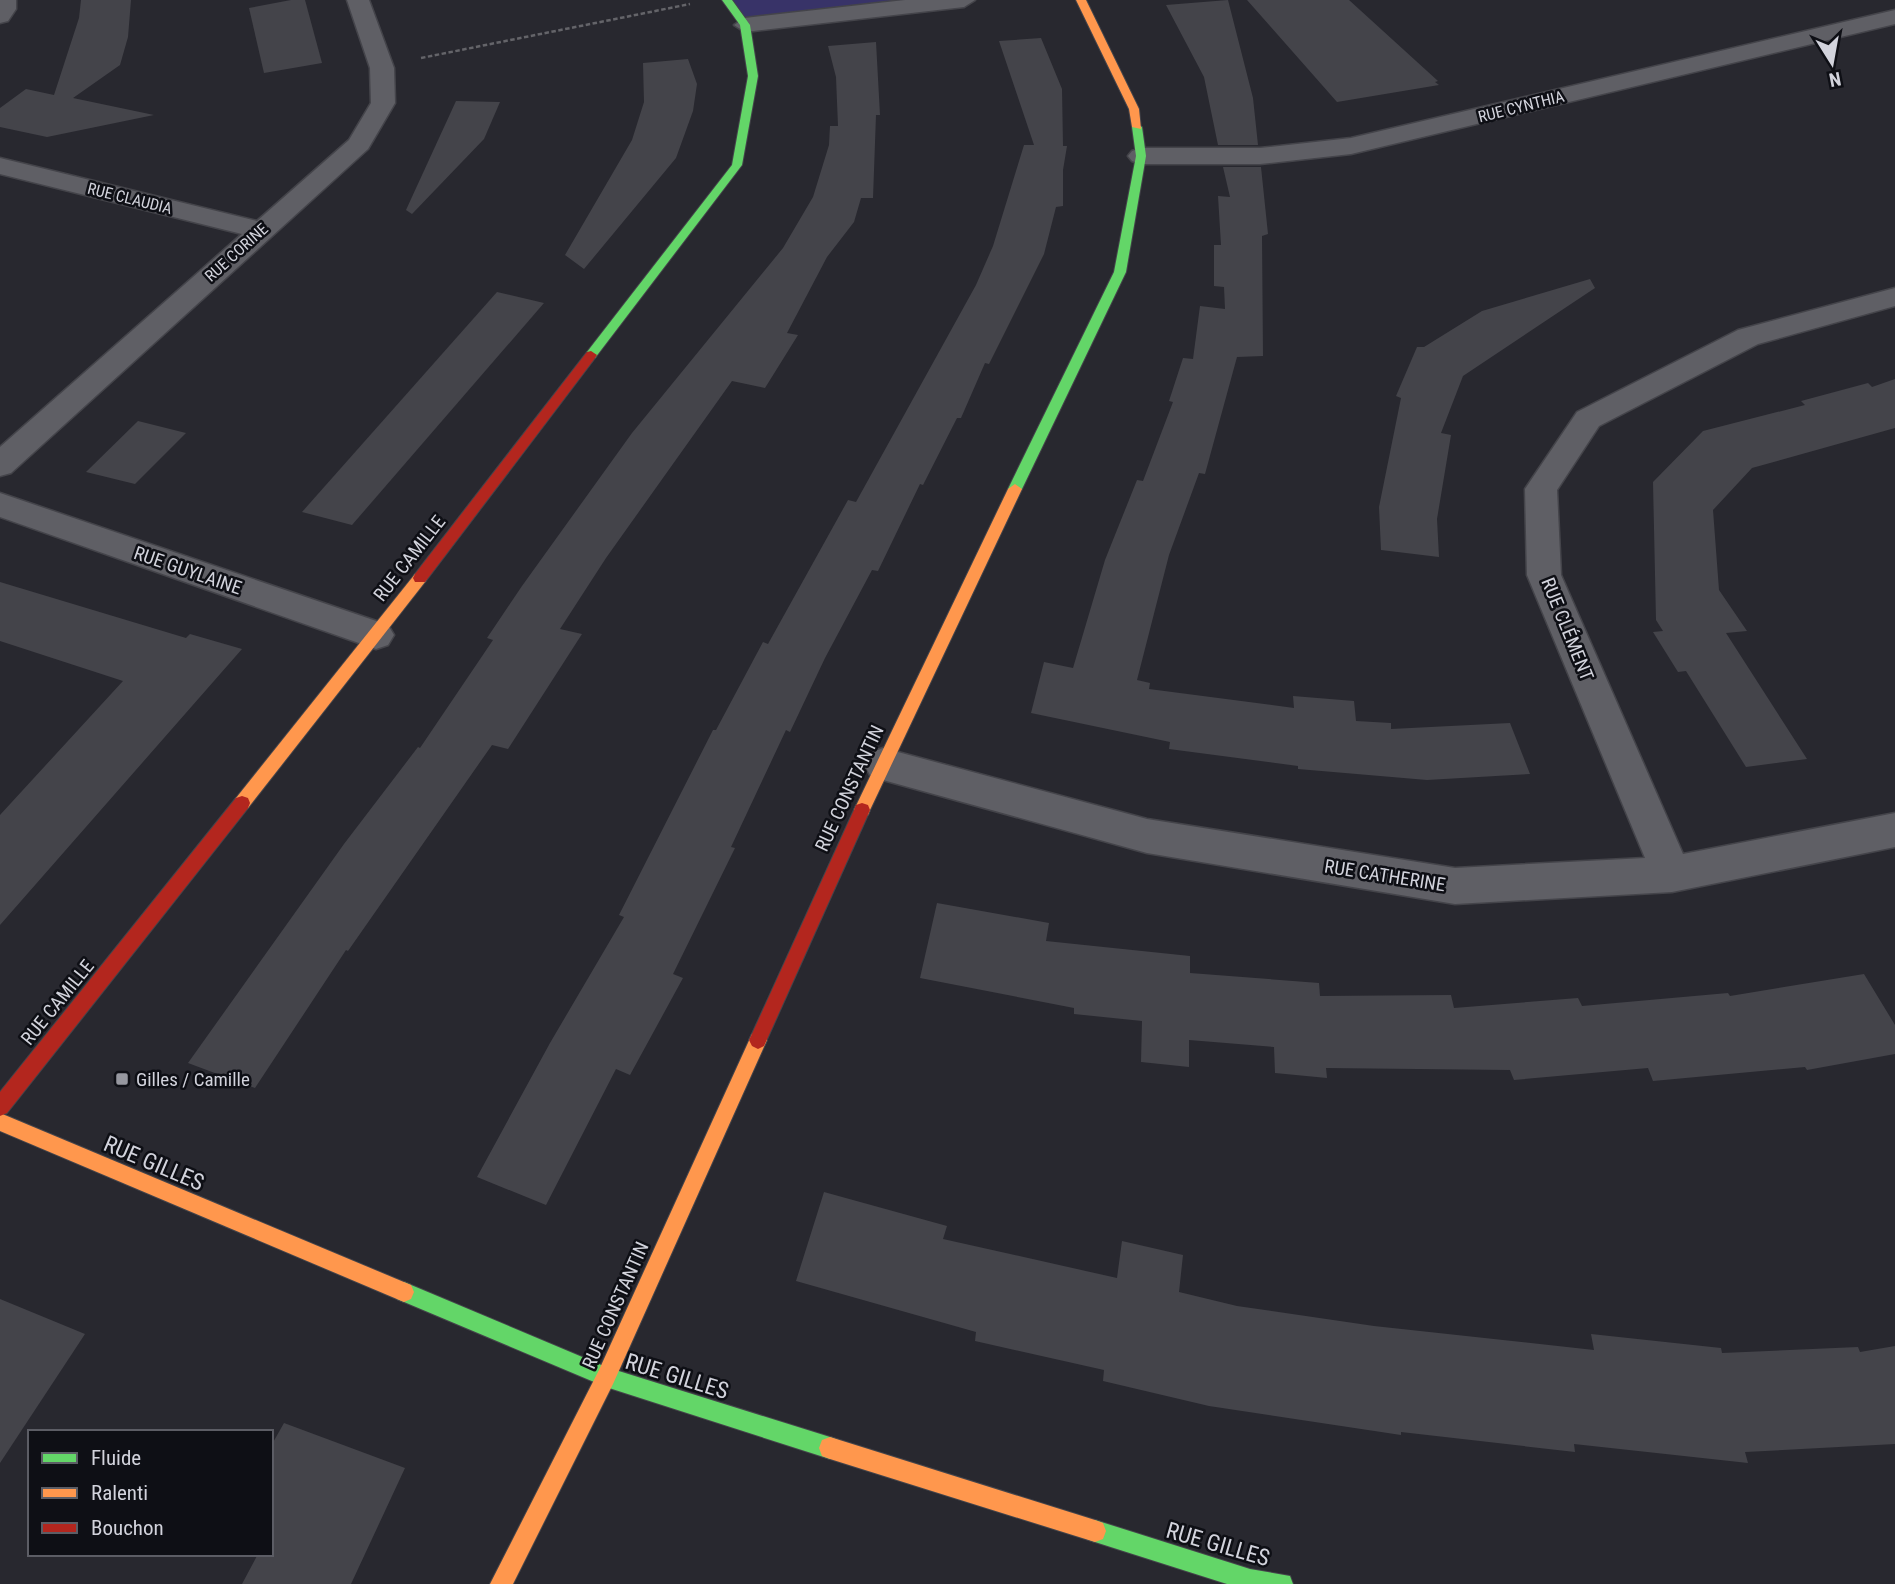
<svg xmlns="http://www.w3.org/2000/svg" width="1895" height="1584" viewBox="0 0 1895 1584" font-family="'Roboto Condensed',sans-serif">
	<rect width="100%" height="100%" fill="#28282f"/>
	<path fill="#383368" d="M727,0H964L745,25Z"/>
	<g fill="#44444a">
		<path d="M81,0H131L128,37L120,65L73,98L154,115L47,137L0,127V108L26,89L54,95L79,18Z"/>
		<path d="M291,0H305L322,63L264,73L249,8Z"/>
		<path d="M1228,0L1253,98L1258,145H1218L1204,77L1166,5Z"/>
		<path d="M1247,0H1349L1438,81L1435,82L1439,85L1337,102Z"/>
		<path d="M1041,38L1062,89L1063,146H1067L1063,170V206L1056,207L1044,254L989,364L985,363L961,418H957L923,485L920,484L878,571L872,570L825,658L790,732L786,730L731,847L735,848L673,974L683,978L630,1075L616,1069L546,1205L477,1177L550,1043L624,917L619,915L713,730H716L763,642L768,644L848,500L856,502L976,285L993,246L1024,145H1034L999,41Z"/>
		<path d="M876,42L880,115H876L873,198H861L854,222L827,257L787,333L798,335L765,388L732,381L606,558L560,629L582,634L508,749L492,745L348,951L346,950L255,1088L188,1063L344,844L418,747L420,748L493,640L487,638L522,586L632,433L783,248L813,197L829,145L830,126H838L836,77L828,46Z"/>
		<path d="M688,59L697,84L693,111L676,158L584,269L565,255L632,140L644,102L643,63Z"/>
		<path d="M456,101L500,102L484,139L412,214L406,210Z"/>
		<path d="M1223,167H1261L1268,234L1262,236L1263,356L1237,357L1205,474L1199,473L1169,555L1137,680L1150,683L1149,689L1294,708L1293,696L1354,701L1356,721L1391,723V729L1510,723L1530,774L1427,780L1298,769V766L1169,749L1170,742L1031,713L1044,662L1073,668L1105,560L1137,480L1143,481L1173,402L1169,401L1183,358L1193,359L1200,306L1225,309L1224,287L1214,286V245H1221L1218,196L1230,197Z"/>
		<path d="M1590,279L1595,288L1463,376L1441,433L1451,435L1437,519L1439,557L1381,550L1379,507L1401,398L1396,396L1417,347H1424L1482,311Z"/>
		<path d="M497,292L544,303L352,525L302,512Z"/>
		<path d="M1895,379V428L1752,468L1713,510L1719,590L1747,631L1726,633L1807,759L1746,767L1686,671L1678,672L1653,632L1663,631L1656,620L1653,482L1703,431L1805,405L1801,401L1868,383L1872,387Z"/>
		<path d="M138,421L186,433L135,484L86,472Z"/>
		<path d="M0,582L186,638L190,634L242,649L0,925V815L123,681L0,641Z"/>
		<path d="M937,903L1049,923L1046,941L1190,956V973L1319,983L1320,996L1451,995L1454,1008L1578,998L1582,1006L1728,993L1730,996L1864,974L1895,1025V1054L1807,1070L1805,1067L1653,1081L1648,1068L1514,1080L1510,1070L1326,1068L1327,1078L1275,1073L1274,1047L1189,1040V1067L1141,1062L1142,1021L1074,1014V1008L920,978Z"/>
		<path d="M824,1192L947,1226L943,1239L1117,1278L1122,1241L1183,1255L1179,1292L1237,1306L1374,1326L1594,1350L1591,1334L1721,1348L1722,1353L1858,1347L1860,1352L1895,1346V1444L1745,1452L1748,1463L1574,1444L1575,1452L1401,1432V1435L1209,1406L1103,1381L1104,1370L975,1341L976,1332L796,1281Z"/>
		<path d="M0,1299L85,1334L0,1463Z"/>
		<path d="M284,1423L405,1468L351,1584H242L258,1554H271V1446Z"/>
	</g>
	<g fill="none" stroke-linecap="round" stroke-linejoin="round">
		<g stroke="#44444a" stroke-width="3">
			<g id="street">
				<path d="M0,0H16V9L8,21L0,23Z"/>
				<path d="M347,0H369L394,68L395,103L368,149L11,473L0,476V447L242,234L0,174V158L257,221L349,140L371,103L370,68Z"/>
				<path d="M905,0H975L964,7L745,32L734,25L745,18Z"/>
				<path d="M1895,10V24L1351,154L1260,164H1141L1132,161L1128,156L1132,151L1141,148H1260L1351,138Z"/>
				<path d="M1895,288V306L1758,344L1599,426L1557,490L1561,575L1683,854L1895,813V847L1672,892L1455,904L1147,853L883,780L870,775L864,764L870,753L883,748L1147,819L1455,868L1645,858L1527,575L1525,489L1577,412L1738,330Z"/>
				<path d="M0,493L388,625L394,635L388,645L376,649L0,517Z"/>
			</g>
		</g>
		<g stroke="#44444a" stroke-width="2">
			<g id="fast">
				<path d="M722,0H732L750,25L758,76L742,165L595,358H587V352L732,165L748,76L740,25Z"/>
				<path d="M1137,124L1142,127L1146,156L1126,272L1022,489L1015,494L1010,492L1008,489L1114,272L1136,156L1132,127Z"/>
				<path d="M404,1282L606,1367L830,1437L838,1440L841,1448L838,1456L830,1459L606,1387L397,1299L394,1292L397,1285Z"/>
				<path d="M1095,1520L1250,1569L1290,1576L1293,1584H1227L1095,1542L1087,1539L1084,1531L1087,1523Z"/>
			</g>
		</g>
		<g stroke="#44444a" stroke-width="2">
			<g id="slow">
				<path d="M1076,0H1086L1139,109L1141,129L1132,127L1129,109Z"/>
				<path d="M1015,484L1022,489L870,810L868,815L862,817L856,815L854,810L1008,489Z"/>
				<path d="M420,573L425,574L427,578L425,582L248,808L242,810L236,808L234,803L236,798L415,574Z"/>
				<path d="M758,1031L764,1034L767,1040L613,1384L513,1584H490L599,1370L752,1034Z"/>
				<path d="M0,1113L411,1285L414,1292L411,1299L404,1302L0,1131Z"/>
				<path d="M830,1437L1095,1520L1103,1523L1106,1531L1103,1539L1095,1542L830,1459L822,1456L819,1448L822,1440Z"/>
			</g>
		</g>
		<g stroke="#44444a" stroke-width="2">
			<g id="jam">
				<path d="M591,351L597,355L595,358L425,582H415L413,578L415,574L587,352Z"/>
				<path d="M242,796L248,798L250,803L248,808L7,1113L0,1116V1092L236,798Z"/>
				<path d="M862,803L868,805L870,810L764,1046L758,1049L752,1046L749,1040L752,1034L854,810L856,805Z"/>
			</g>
		</g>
		<path stroke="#646469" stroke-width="2.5" stroke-dasharray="4.5 2.5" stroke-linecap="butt" d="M421,58L690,4"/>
		<use href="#street" fill="#5f5f65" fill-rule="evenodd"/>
		<use href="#fast" fill="#63d668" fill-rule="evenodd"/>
		<use href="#slow" fill="#ff974d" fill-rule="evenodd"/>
		<use href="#jam" fill="#b3261e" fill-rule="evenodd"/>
	</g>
	<rect fill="#96979f" stroke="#0e0f15" stroke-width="2.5" x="115" y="1072" width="14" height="14" rx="3.5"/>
	<g text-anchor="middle" stroke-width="5" stroke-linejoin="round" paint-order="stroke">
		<g font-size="16" fill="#d2d3dc" stroke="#0e0f15">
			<text transform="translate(1521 106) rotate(-14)" y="6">RUE CYNTHIA</text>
			<text transform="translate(130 198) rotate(14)" y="6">RUE CLAUDIA</text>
			<text transform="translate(236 252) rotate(-42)" y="6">RUE CORINE</text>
		</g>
		<g font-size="19" fill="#d2d3dc" stroke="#0e0f15">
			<text transform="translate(409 558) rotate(-52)" y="7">RUE CAMILLE</text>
			<text transform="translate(188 570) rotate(19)" y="7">RUE GUYLAINE</text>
			<text transform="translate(1568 629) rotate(68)" y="7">RUE CLÉMENT</text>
			<text transform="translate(849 788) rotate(-65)" y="7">RUE CONSTANTIN</text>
			<text transform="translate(1385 875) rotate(9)" y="7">RUE CATHERINE</text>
			<text transform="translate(57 1002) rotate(-51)" y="7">RUE CAMILLE</text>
			<text transform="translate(615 1305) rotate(-66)" y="7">RUE CONSTANTIN</text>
		</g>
		<g font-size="19" fill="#d2d3dc" stroke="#0e0f15" text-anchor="start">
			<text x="136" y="1086">Gilles / Camille</text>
		</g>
		<g font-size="23" fill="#d2d3dc" stroke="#0e0f15">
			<text transform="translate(154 1163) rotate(23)" y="8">RUE GILLES</text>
			<text transform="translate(677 1376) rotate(17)" y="8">RUE GILLES</text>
			<text transform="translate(1218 1544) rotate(16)" y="8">RUE GILLES</text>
		</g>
	</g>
	<rect x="28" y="1430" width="245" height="126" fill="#0e0f15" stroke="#5c5d65" stroke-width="2"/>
	<rect x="42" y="1453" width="35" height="10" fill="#63d668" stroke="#5c5d65" stroke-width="2"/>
	<text x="91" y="1465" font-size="21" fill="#d2d3dc">Fluide</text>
	<rect x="42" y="1488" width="35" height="10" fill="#ff974d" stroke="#5c5d65" stroke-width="2"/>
	<text x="91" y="1500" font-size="21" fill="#d2d3dc">Ralenti</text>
	<rect x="42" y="1523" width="35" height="10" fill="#b3261e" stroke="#5c5d65" stroke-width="2"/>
	<text x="91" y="1535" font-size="21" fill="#d2d3dc">Bouchon</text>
	<g transform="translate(1832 63) rotate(169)" stroke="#0e0f15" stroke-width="5" paint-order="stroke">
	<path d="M0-5L12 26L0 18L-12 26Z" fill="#d2d3dc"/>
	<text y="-10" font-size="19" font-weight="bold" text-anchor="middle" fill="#d2d3dc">N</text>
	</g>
</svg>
